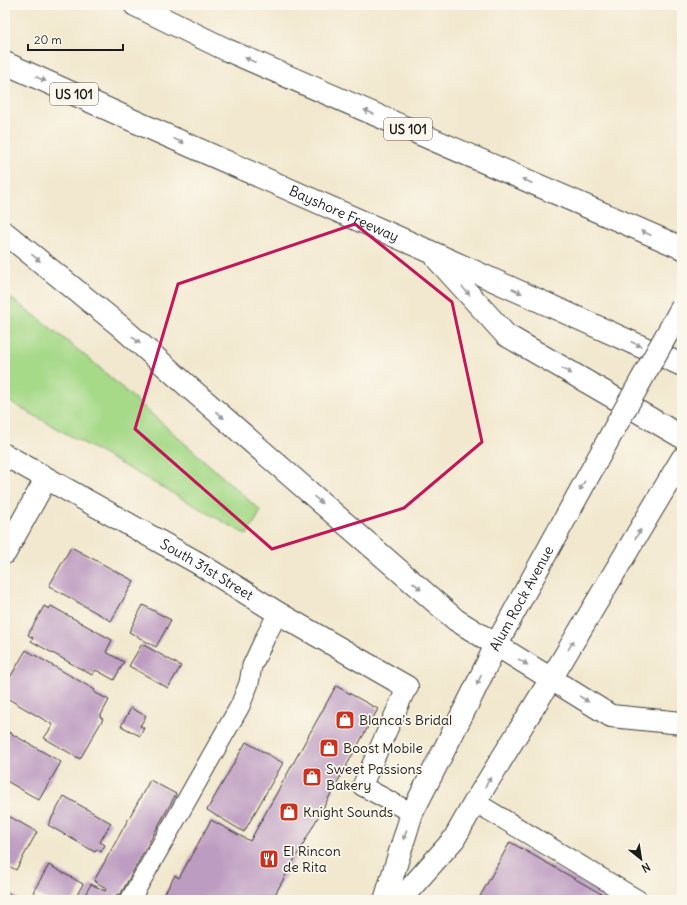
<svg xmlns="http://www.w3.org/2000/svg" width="687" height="905" viewBox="0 0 687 905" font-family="Delius,sans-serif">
	<rect width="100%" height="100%" fill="#fbf7ec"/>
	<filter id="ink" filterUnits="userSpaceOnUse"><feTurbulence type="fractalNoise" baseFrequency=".025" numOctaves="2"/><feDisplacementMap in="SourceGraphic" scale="8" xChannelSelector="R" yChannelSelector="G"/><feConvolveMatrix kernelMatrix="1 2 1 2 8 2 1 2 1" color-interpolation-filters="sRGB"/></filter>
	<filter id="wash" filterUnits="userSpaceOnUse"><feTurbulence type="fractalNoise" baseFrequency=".012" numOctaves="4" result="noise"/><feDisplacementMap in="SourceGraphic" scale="16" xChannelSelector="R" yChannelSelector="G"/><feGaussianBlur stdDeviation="0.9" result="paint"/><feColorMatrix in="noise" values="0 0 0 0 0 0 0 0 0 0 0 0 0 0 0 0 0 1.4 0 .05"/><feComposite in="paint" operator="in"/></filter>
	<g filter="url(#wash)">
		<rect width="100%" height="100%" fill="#f2e8cf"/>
		<path fill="#a6d988" stroke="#617a52" d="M5,294L37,317L93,362L261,511L247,535L5,399Z"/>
		<g id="blocks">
			<g fill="#bd9cc1">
				<path d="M71,547L134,581L111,621L49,586Z"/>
				<path d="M143,605L171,620L156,647L129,632Z"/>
				<path d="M44,606L49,609L51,606L112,640L106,652L124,662L114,680L96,670L92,675L31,641L33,638L28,635Z"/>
				<path d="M142,644L181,666L168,688L129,666Z"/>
				<path d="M26,650L95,690L94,692L109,700L100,717L103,719L80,759L44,738L53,725L5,697V686Z"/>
				<path d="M336,686L378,709L272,900H161L175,875L179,878L211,820L250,841Z"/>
				<path d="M131,708L146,716L140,726L144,728L140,736L121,726Z"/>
				<path d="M5,730L61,762L39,800L5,780Z"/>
				<path d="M246,742L283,763L244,832L207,810Z"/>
				<path d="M150,780L176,794L120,895L117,894L114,900H82L91,884L105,891L106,888L94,881Z"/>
				<path d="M64,796L111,823L100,842L105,845L101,852L96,849L95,852L48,825Z"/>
				<path d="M5,814L37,832L16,870L5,864Z"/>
				<path d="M510,842L612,900H478Z"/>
				<path d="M49,865L83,884L74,900H47L33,892Z"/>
				<path d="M5,891L19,899L18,900H5Z"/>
			</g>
		</g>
	</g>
	<g filter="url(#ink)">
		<use href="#blocks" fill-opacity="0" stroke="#3c3b37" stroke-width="1"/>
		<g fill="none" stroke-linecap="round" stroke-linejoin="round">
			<g stroke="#3c3b37" stroke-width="21">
				<g id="service">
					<path d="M407,687L362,786L412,813"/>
					<path d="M475,802L638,900"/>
					<path d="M130,900L240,706L249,683L252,666L265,638L278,613"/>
				</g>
			</g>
			<g stroke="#3c3b37" stroke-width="24">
				<g id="minor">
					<path id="s1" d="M5,455L198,563L278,613L407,687"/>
					<path d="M5,553L46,479"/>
				</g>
			</g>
			<g stroke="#3c3b37" stroke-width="24">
				<g id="primary">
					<path id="s2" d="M385,900L412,813L472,695L496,645L619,420"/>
					<path d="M400,900L454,839L475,802L551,679L682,459"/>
				</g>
			</g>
			<g stroke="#3c3b37" stroke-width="24">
				<g id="motorway">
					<path d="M135,5L227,50L682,248"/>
					<path id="s3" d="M5,63L143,125L431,252L682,365"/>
					<path d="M5,233L119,325L191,389L456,620L611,716L682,723"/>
					<path d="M437,259L506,335L682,437"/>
				</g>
			</g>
			<use href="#service" stroke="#fff" stroke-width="19"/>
			<use href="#minor" stroke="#fff" stroke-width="22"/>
			<use href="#primary" stroke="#fff" stroke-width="22"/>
			<use href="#motorway" stroke="#fff" stroke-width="22"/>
			<g stroke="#3c3b37" stroke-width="24" stroke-linecap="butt">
				<path id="primary-bridge" d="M619,420L682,307"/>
			</g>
			<use href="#primary-bridge" stroke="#fff" stroke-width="22"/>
		</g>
		<defs><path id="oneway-solid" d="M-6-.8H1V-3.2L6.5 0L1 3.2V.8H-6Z"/></defs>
		<g fill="#999">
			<use href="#oneway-solid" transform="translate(250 60) rotate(-156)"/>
			<use href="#oneway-solid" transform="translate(41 79) rotate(24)"/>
			<use href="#oneway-solid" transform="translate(369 112) rotate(-156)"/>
			<use href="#oneway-solid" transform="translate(179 141) rotate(24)"/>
			<use href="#oneway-solid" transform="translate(527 181) rotate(-156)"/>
			<use href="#oneway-solid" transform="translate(646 233) rotate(-156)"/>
			<use href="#oneway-solid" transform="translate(36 258) rotate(39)"/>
			<use href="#oneway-solid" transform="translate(466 291) rotate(48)"/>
			<use href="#oneway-solid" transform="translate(517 291) rotate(24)"/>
			<use href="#oneway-solid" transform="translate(136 340) rotate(42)"/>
			<use href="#oneway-solid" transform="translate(636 344) rotate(24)"/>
			<use href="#oneway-solid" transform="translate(567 371) rotate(30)"/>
			<use href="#oneway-solid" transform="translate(220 415) rotate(41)"/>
			<use href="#oneway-solid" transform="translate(582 486) rotate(119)"/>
			<use href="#oneway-solid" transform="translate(318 500) rotate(41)"/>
			<use href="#oneway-solid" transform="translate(638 534) rotate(-59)"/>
			<use href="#oneway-solid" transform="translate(417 586) rotate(41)"/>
			<use href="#oneway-solid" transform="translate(571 645) rotate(-59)"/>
			<use href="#oneway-solid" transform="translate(523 662) rotate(32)"/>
			<use href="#oneway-solid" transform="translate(479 680) rotate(115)"/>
			<use href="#oneway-solid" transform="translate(584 699) rotate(32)"/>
			<use href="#oneway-solid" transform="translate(488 782) rotate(-58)"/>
			<use href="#oneway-solid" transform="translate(405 835) rotate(107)"/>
		</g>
	</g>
	<path fill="none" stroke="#c2185b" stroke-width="3" stroke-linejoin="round" d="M355,224L452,302L482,442L404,508L272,549L135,429L178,284Z"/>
	<defs>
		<g id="shop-square" transform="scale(1)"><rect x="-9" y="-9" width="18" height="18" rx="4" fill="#c8321e" stroke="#fbf7ec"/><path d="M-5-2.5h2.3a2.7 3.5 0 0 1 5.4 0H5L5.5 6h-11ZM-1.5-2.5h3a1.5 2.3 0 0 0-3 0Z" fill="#fff"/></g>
		<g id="restaurant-square" transform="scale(1)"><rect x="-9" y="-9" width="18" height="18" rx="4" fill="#c8321e" stroke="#fbf7ec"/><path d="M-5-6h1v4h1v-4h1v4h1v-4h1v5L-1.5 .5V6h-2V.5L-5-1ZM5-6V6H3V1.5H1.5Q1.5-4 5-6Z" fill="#fff"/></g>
	</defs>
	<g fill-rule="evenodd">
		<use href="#shop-square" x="345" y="720"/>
		<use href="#shop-square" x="329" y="748"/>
		<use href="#shop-square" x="312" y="777"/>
		<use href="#shop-square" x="289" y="812"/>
		<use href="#restaurant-square" x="269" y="859"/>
	</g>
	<g text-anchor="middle" stroke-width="3.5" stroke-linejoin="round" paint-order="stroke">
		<g fill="#fbf7ec" stroke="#5f5e5a" stroke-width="1">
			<rect x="50" y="83" width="48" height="22" rx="3"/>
			<rect x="384" y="118" width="48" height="22" rx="3"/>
		</g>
		<g font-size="13" font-weight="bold" fill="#1c1c1c">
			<text x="74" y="99">US 101</text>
			<text x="408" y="134">US 101</text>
		</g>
		<g font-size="14" fill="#1c1c1c" stroke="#fbf7ec">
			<text dy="5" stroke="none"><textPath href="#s3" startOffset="371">Bayshore Freeway</textPath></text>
			<text dy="5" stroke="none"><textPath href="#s1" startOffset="232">South 31st Street</textPath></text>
			<text dy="5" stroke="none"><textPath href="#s2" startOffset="332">Alum Rock Avenue</textPath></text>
		</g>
		<g font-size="14" fill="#1c1c1c" stroke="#fbf7ec" text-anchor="start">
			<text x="359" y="725">Blanca's Bridal</text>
			<text x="343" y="753">Boost Mobile</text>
			<text x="326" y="774">Sweet Passions<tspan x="326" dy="16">Bakery</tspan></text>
			<text x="303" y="817">Knight Sounds</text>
			<text x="283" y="856">El Rincon<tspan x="283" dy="16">de Rita</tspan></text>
		</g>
	</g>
	<rect width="687" height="905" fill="none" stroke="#fbf7ec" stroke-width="20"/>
	<g transform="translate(641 859) rotate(150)" stroke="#fbf7ec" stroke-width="3" paint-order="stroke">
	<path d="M0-3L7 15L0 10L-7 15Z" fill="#1c1c1c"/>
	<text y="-6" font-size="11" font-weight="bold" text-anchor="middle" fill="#1c1c1c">N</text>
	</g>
	<path d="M28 44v6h95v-6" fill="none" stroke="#1c1c1c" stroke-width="2"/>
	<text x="34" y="44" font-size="12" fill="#1c1c1c" stroke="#fbf7ec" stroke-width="3" paint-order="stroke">20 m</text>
</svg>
